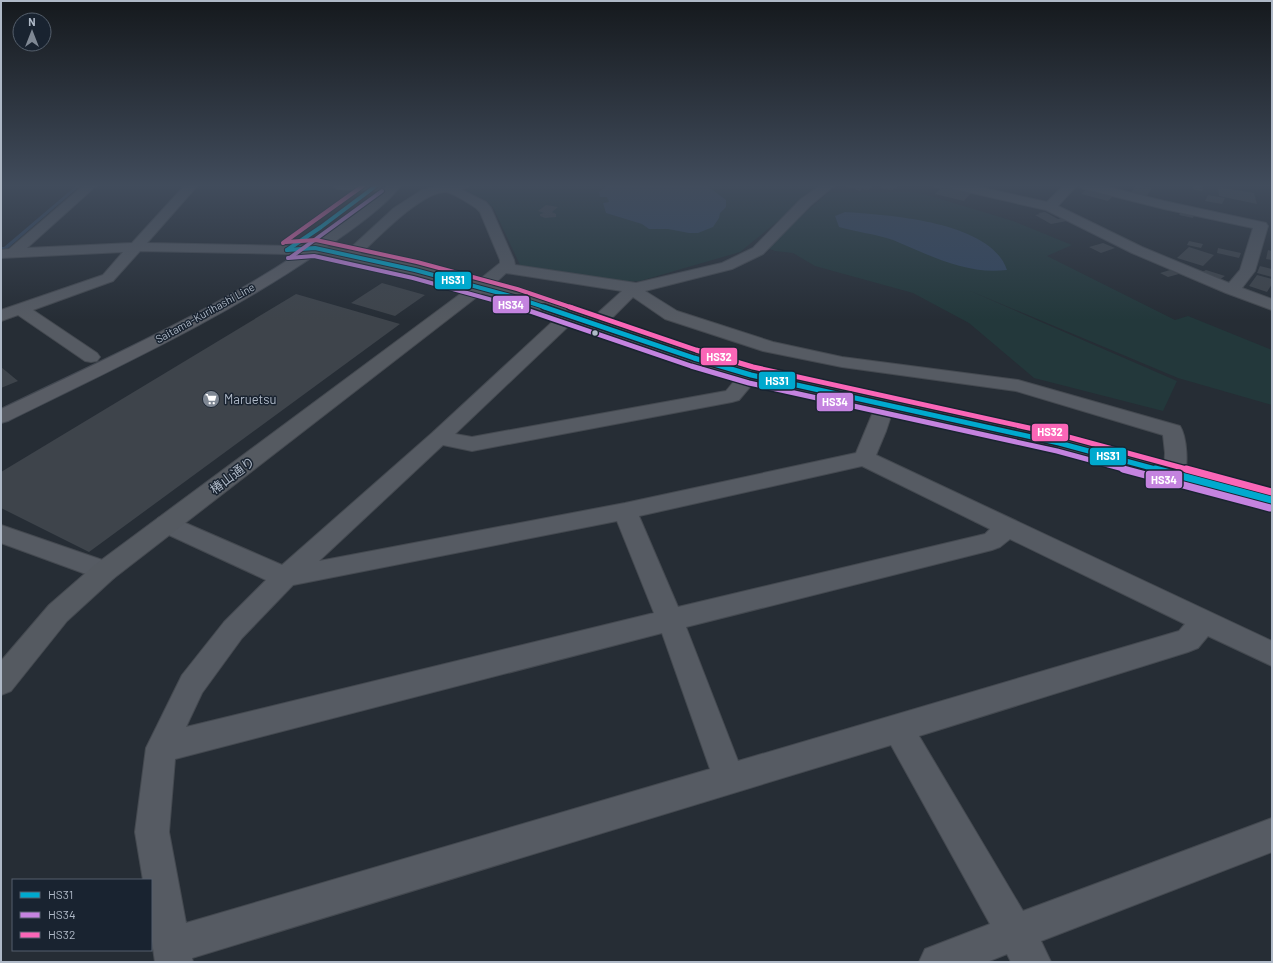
<svg xmlns="http://www.w3.org/2000/svg" width="1273" height="963" viewBox="0 0 1273 963" font-family="Barlow,'Noto Sans JP',sans-serif">
	<rect width="100%" height="100%" fill="#262d35"/>
	<g fill="#23383b">
		<path d="M473,185H822L740,252L640,281L626,282L520,265L494,209L487,201L465,190L467,187Z"/>
		<path d="M909,192L924,194L1013,221L1072,245L1047,256L1175,320L1188,316L1272,350V405L1178,378L968,290L1177,381L1163,411L1034,378L969,323L913,293L815,266L793,253L775,251L765,247L828,193Z"/>
	</g>
	<g fill="#32465f">
		<path d="M607,185H706L726,200V207L720,213L719,218L713,227L698,233H689L668,229H649L642,224L606,213L603,203L609,202L607,197H600L599,192Z"/>
		<path d="M845,212C888,215 991,221 1007,270C966,275 929,255 893,240C876,234 856,232 839,227L835,216Z"/>
	</g>
	<g fill="none" stroke-linecap="round" stroke-linejoin="round">
		<path fill="#32465f" fill-rule="evenodd" d="M77,185H81L7,249H1V247H4Z"/>
	</g>
	<g fill="#3e444b">
		<path d="M843,185H868L873,187L868,190L862,189L860,191Z"/>
		<path d="M882,185H897V189L893,188V190L881,189Z"/>
		<path d="M935,185H939L972,192L964,201L935,194L940,189L932,187Z"/>
		<path d="M1136,185H1137L1152,188L1147,196L1131,193Z"/>
		<path d="M1194,185H1204L1202,191L1192,189Z"/>
		<path d="M1218,187L1254,193L1257,204L1219,196Z"/>
		<path d="M1087,189L1113,196L1108,201L1081,194Z"/>
		<path d="M1208,195L1225,198L1222,204L1205,201Z"/>
		<path d="M546,205L558,207L552,212L556,214V217L545,218L540,216V214L544,213L538,211Z"/>
		<path d="M1045,212L1058,219L1062,218L1067,221L1051,224L1035,215L1040,214L1038,213Z"/>
		<path d="M1181,212L1194,215L1193,218L1179,215Z"/>
		<path d="M1189,241L1203,244L1201,248L1187,245Z"/>
		<path d="M1103,243L1115,248L1101,253L1089,247Z"/>
		<path d="M1189,247L1214,255L1203,266L1177,258Z"/>
		<path d="M1218,248L1241,253L1239,258L1217,253Z"/>
		<path d="M1268,250L1272,251V260L1266,259Z"/>
		<path d="M1260,266L1272,269V277L1257,273Z"/>
		<path d="M1170,270L1179,274L1168,277L1160,273Z"/>
		<path d="M1206,270L1225,276L1219,280L1200,273Z"/>
		<path d="M1257,275L1272,279V284L1267,292L1249,286Z"/>
		<path d="M382,283L425,295L395,316L351,303Z"/>
		<path d="M296,294L400,324L89,552L1,508V472Z"/>
		<path d="M1,367L18,381L1,388Z"/>
	</g>
	<g fill="none" stroke-linecap="round" stroke-linejoin="round">
		<g stroke="#444950" stroke-width="2">
			<g id="street">
				<path d="M84,185H97L27,248L132,243L185,185H198L147,243L287,246L292,247L294,250L292,253L287,254L140,251L113,281L33,310L97,353L100,357L97,361L91,362L85,361L18,315L1,321V310L103,275L123,252L1,258V250L9,249Z"/>
				<path d="M333,185H379L380,187L378,190L374,191L339,189L335,188Z"/>
				<path d="M446,185H469L467,188L460,189L486,202L491,208L514,260L515,265L636,283L722,263L753,248L801,199L821,185H835L811,205L763,254L732,269L645,291L677,311L773,342L842,357L1018,380L1180,426C1187,437 1189,467 1183,478L1175,480L1167,478L1164,473L1165,453L1163,435L1016,391L842,367L763,351L665,319L633,297L602,328L596,329L590,328L588,324L590,320L622,291L506,273C497,281 487,294 474,290L472,287L474,284L500,263V260L480,212L476,208C470,204 453,193 446,192C421,191 374,242 355,259L350,260L345,259L343,256L345,253L394,208L422,190Z"/>
				<path d="M948,185H970L1047,202L1064,185H1077L1058,206L1142,247L1229,283L1240,270L1253,228L1164,209L1081,188L1079,185H1100L1164,201L1266,223L1268,226L1255,271L1242,288L1272,299V310L1226,293L1132,253L1046,210L950,188Z"/>
				<path d="M570,310L576,311L578,315L576,319L455,434L472,437L726,391C735,381 742,367 758,371L760,375L739,400L732,402L472,451L443,445L319,561L625,503L856,453L878,400L885,398L892,400L895,404L886,431L876,455L1272,641V666L1208,636L1198,648L1188,652L919,736L1023,911L1272,818V852L1041,941L1051,962H1011L1007,954L987,962H919L925,949L990,924L891,745L192,958L193,962H155L151,934V880H143L135,832L146,748L182,675L224,622L266,580L158,530L154,524L158,518L166,515L174,518L282,565L432,433L564,311ZM862,466L990,529L985,534L678,607L639,516ZM617,521L654,613L186,727L202,693L242,638L293,585ZM1010,539L1185,624L1179,631L738,761L686,627L992,550L1000,547ZM662,633L710,769L186,923L169,832L175,759Z"/>
				<path d="M1,525L114,564L117,571L114,578L105,581L1,543Z"/>
			</g>
		</g>
		<g stroke="#444950" stroke-width="2">
			<path id="secondary" d="M315,244L415,265L486,284L520,294L700,354L755,370L1059,436L1272,492V508L1059,450L744,379L688,362L508,300L482,293L114,578L67,621L11,691L1,695V661L49,605L96,564L467,289L412,274L315,252L287,254L282,253L280,250L282,247Z"/>
		</g>
		<g stroke="#434952" stroke-width="2">
			<path id="primary" d="M388,185H401C389,203 353,229 334,242C233,314 119,366 8,421L1,423V409C133,345 277,284 388,185Z"/>
		</g>
		<use href="#street" fill="#565b63" fill-rule="evenodd"/>
		<use href="#secondary" fill="#555a61" fill-rule="evenodd"/>
		<use href="#primary" fill="#595d65" fill-rule="evenodd"/>
		<g stroke="#192330" stroke-width="6">
			<g id="bus-1-far2">
				<path d="M287,250L315,248L415,270L514,297L547,308"/>
				<path d="M287,250L321,227L377,185"/>
			</g>
		</g>
		<g stroke="#192330" stroke-width="8">
			<path id="bus-1-far1" d="M544,307L694,358L751,375L1059,443L1159,470"/>
		</g>
		<g stroke="#192330" stroke-width="10">
			<path id="bus-1" d="M1155,469L1272,500"/>
		</g>
		<g stroke="#192330" stroke-width="6">
			<g id="bus-2-far2">
				<path d="M291,257L382,191"/>
				<path d="M288,258L314,256L413,278L521,308"/>
			</g>
		</g>
		<g stroke="#192330" stroke-width="8">
			<path id="bus-2-far1" d="M518,307L691,366L749,383L1057,451L1127,470"/>
		</g>
		<g stroke="#192330" stroke-width="10">
			<path id="bus-2" d="M1123,469L1270,508"/>
		</g>
		<g stroke="#192330" stroke-width="6">
			<g id="bus-3-far2">
				<path d="M286,242L316,240L417,262L517,289L573,308"/>
				<path d="M283,243L364,185"/>
			</g>
		</g>
		<g stroke="#192330" stroke-width="8">
			<path id="bus-3-far1" d="M570,307L696,350L753,367L1061,435L1190,470"/>
		</g>
		<g stroke="#192330" stroke-width="10">
			<path id="bus-3" d="M1186,469L1272,492"/>
		</g>
		<use href="#bus-1-far2" stroke="#00a9ce" stroke-width="4"/>
		<use href="#bus-1-far1" stroke="#00a9ce" stroke-width="5"/>
		<use href="#bus-1" stroke="#00a9ce" stroke-width="7"/>
		<use href="#bus-2-far2" stroke="#c483df" stroke-width="4"/>
		<use href="#bus-2-far1" stroke="#c483df" stroke-width="5"/>
		<use href="#bus-2" stroke="#c483df" stroke-width="7"/>
		<use href="#bus-3-far2" stroke="#fa66b7" stroke-width="4"/>
		<use href="#bus-3-far1" stroke="#fa66b7" stroke-width="5"/>
		<use href="#bus-3" stroke="#fa66b7" stroke-width="7"/>
	</g>
	<linearGradient id="sky" x2="0" y2="1"><stop stop-color="#15191d"/><stop offset="0.58" stop-color="#414c5c"/><stop offset="1" stop-color="#414c5c" stop-opacity="0"/></linearGradient>
	<rect width="1273" height="320" fill="url(#sky)"/>
	<defs>
		<g id="supermarket-disc" transform="scale(0.9)"><circle r="9.5" fill="#7f8894" stroke="#192330"/><path d="M-6-5.5h2.5l.6 2H6L4.5 2H-2.5L-4.4-4H-6ZM-1.5 3.2a1.3 1.3 0 1 0 .1 0ZM3 3.2a1.3 1.3 0 1 0 .1 0Z" fill="#fff"/></g>
	</defs>
	<g fill-rule="evenodd">
		<use href="#supermarket-disc" x="211" y="399"/>
	</g>
	<circle fill="#afb9c7" stroke="#192330" stroke-width="1.5" cx="595" cy="333" r="3.5"/>
	<g text-anchor="middle" stroke-width="3" stroke-linejoin="round" paint-order="stroke">
		<g font-size="11" fill="#afb9c7" stroke="#192330">
			<text transform="translate(205 313) rotate(-29)" y="4">Saitama-Kurihashi Line</text>
		</g>
		<g font-size="13" fill="#afb9c7" stroke="#192330" text-anchor="start">
			<text x="224" y="404">Maruetsu</text>
		</g>
		<g font-size="13" fill="#afb9c7" stroke="#192330">
			<text transform="translate(232 475) rotate(-37)" y="5">椿山通り</text>
		</g>
	</g>
	<g stroke="#192330" stroke-width="1.5">
		<rect x="434" y="271" width="38" height="19" rx="4" fill="#00a9ce"/>
		<rect x="492" y="295" width="38" height="19" rx="4" fill="#c483df"/>
		<rect x="700" y="347" width="38" height="19" rx="4" fill="#fa66b7"/>
		<rect x="758" y="371" width="38" height="19" rx="4" fill="#00a9ce"/>
		<rect x="816" y="392" width="38" height="20" rx="4" fill="#c483df"/>
		<rect x="1031" y="423" width="38" height="19" rx="4" fill="#fa66b7"/>
		<rect x="1089" y="447" width="38" height="19" rx="4" fill="#00a9ce"/>
		<rect x="1145" y="470" width="38" height="19" rx="4" fill="#c483df"/>
	</g>
	<g font-size="11" text-anchor="middle" font-weight="bold" fill="#fff">
		<text x="453" y="284">HS31</text>
		<text x="511" y="309">HS34</text>
		<text x="719" y="361">HS32</text>
		<text x="777" y="385">HS31</text>
		<text x="835" y="406">HS34</text>
		<text x="1050" y="436">HS32</text>
		<text x="1108" y="460">HS31</text>
		<text x="1164" y="484">HS34</text>
	</g>
	<rect width="1273" height="963" fill="none" stroke="#afb9c7" stroke-width="4"/>
	<rect x="12" y="879" width="140" height="72" fill="#192330" stroke="#555f6c"/>
	<rect x="20" y="892" width="20" height="6" fill="#00a9ce" stroke="#555f6c"/>
	<text x="48" y="899" font-size="12" fill="#afb9c7">HS31</text>
	<rect x="20" y="912" width="20" height="6" fill="#c483df" stroke="#555f6c"/>
	<text x="48" y="919" font-size="12" fill="#afb9c7">HS34</text>
	<rect x="20" y="932" width="20" height="6" fill="#fa66b7" stroke="#555f6c"/>
	<text x="48" y="939" font-size="12" fill="#afb9c7">HS32</text>
	<g transform="translate(32 32)"><circle r="19" fill="#192330" stroke="#555f6c"/>
	<path d="M0-3L7 15L0 10L-7 15Z" fill="#7f8894"/>
	<text y="-6" font-size="11" font-weight="bold" text-anchor="middle" fill="#afb9c7">N</text>
	</g>
</svg>
